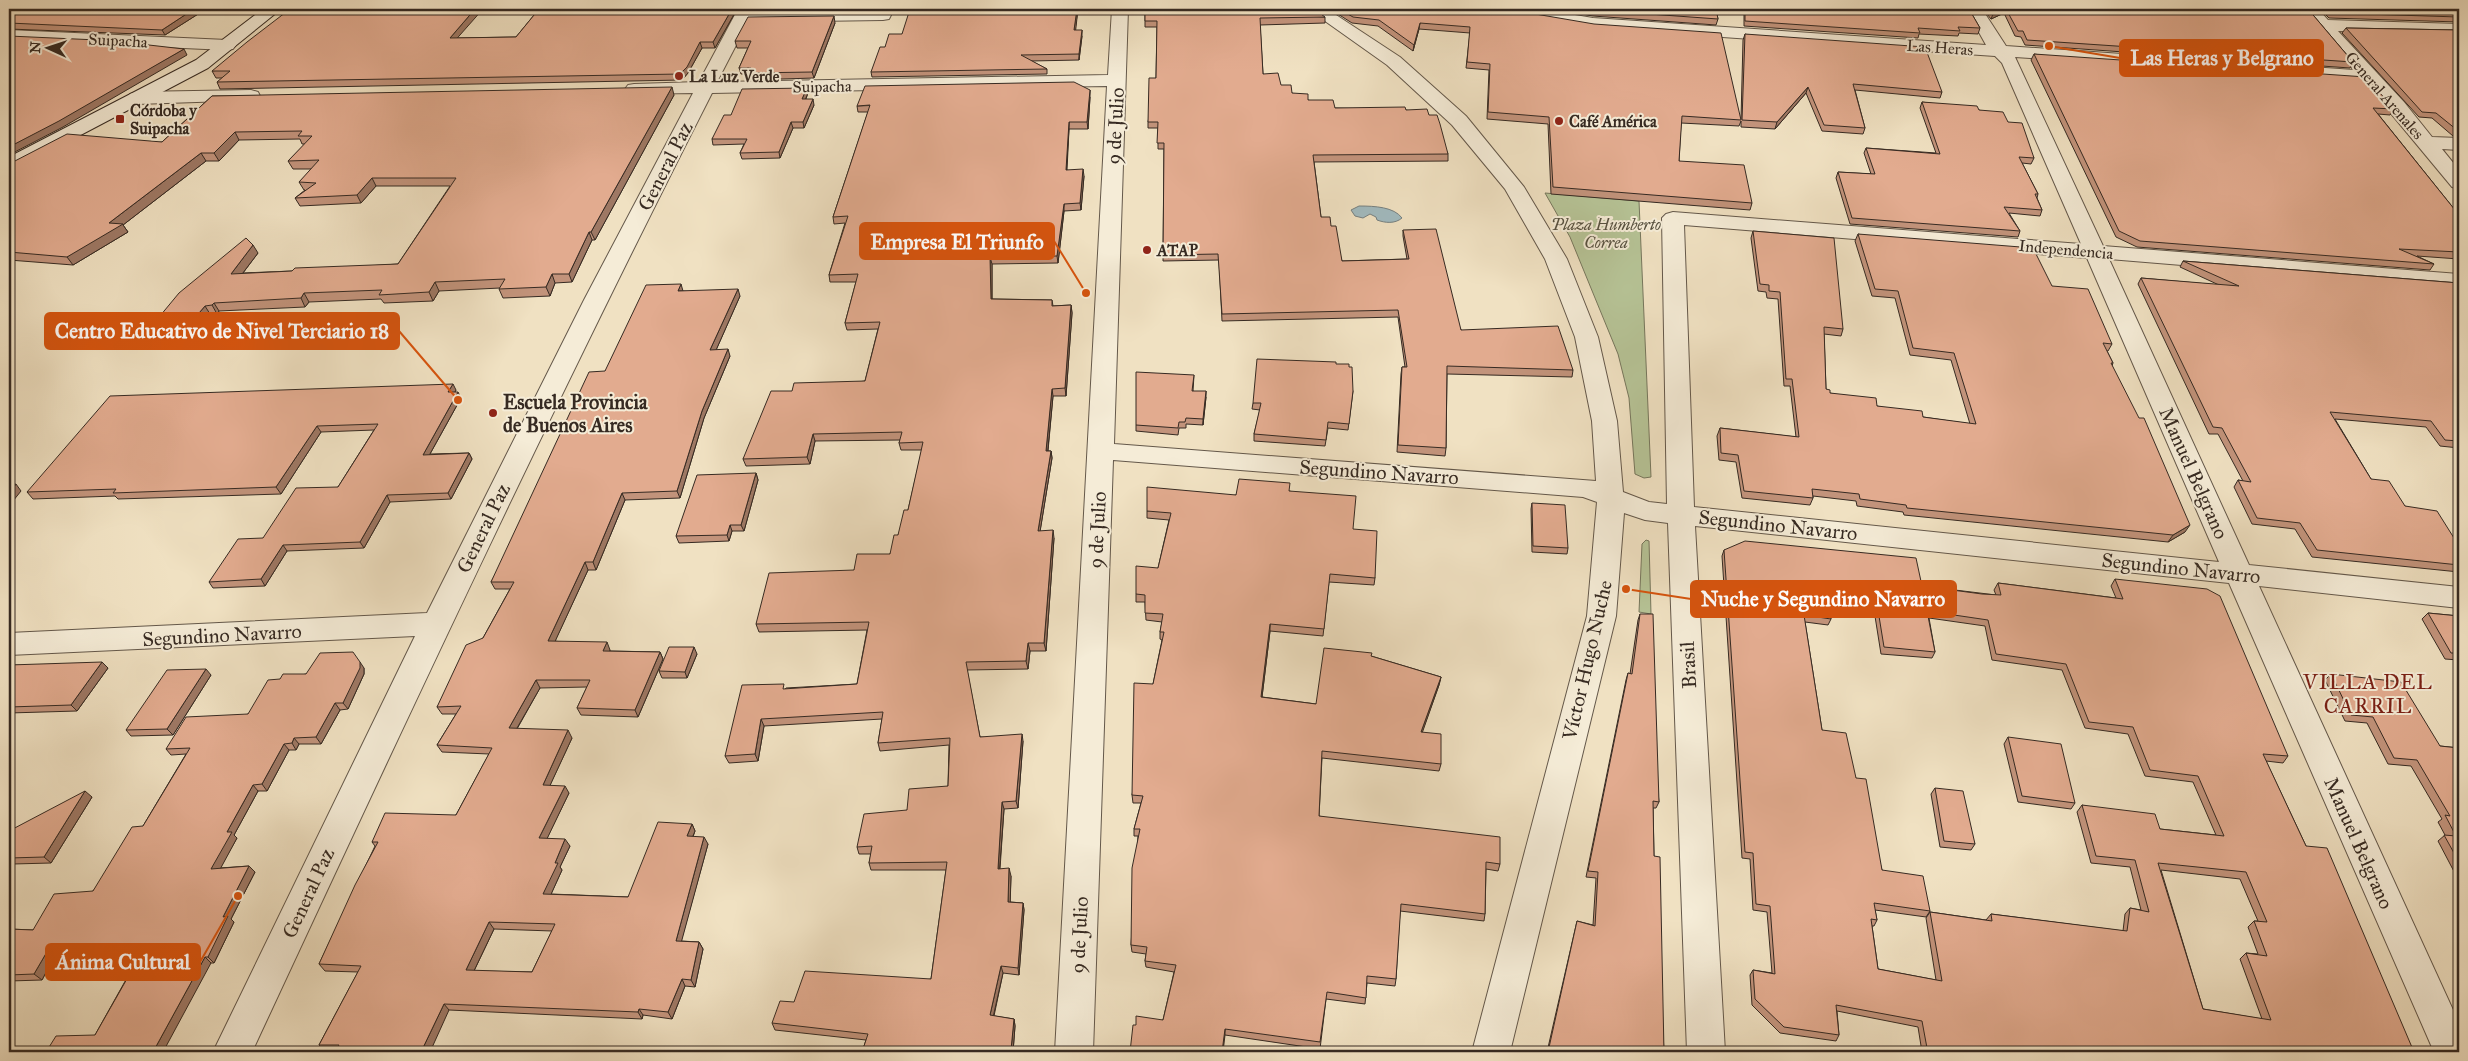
<svg xmlns="http://www.w3.org/2000/svg" width="2468" height="1061" viewBox="0 0 2468 1061" font-family="'IM FELL Great Primer',serif">
	<rect width="100%" height="100%" fill="#f0e1c2"/>
	<filter id="stains"><feTurbulence type="fractalNoise" baseFrequency=".004" numOctaves="4"/><feColorMatrix values="0 0 0 0 .2 0 0 0 0 .09 0 0 0 0 .02 0 0 0 .5 -.17"/></filter>
	<radialGradient id="worn" r=".72"><stop offset=".6" stop-color="#630" stop-opacity="0"/><stop offset="1" stop-color="#630" stop-opacity=".3"/></radialGradient>
	<g fill="#b6c396" stroke="#76765c">
		<path d="M1545,193L1639,201L1651,477L1644,478L1635,474L1629,398L1618,354L1570,237Z"/>
		<path d="M1646,540L1649,541L1651,614L1639,612L1642,544Z"/>
	</g>
	<path fill="#a1babf" stroke="#768080" d="M1359,206C1375,206 1394,207 1402,218C1395,224 1385,223 1377,220L1376,217L1370,214L1363,218L1355,216L1351,210Z"/>
	<g fill="none" stroke-linecap="round" stroke-linejoin="round">
		<g stroke="#64584a" stroke-width="2">
			<g id="street">
				<path d="M738,9H754L753,12L883,10L889,11L891,15L889,19L883,20L748,22L717,82L1108,75L1112,9H1128L1114,444L1596,481L1592,421L1575,337L1545,259L1505,189L1452,125L1387,65L1308,9H1327L1400,57L1466,116L1524,187L1567,259L1598,337L1617,421L1623,492L1649,502L1667,504L1662,218L1666,214L1673,212L2081,244L2002,63L1995,56L1593,28L1511,14L1505,13L1503,9H1539L1593,18L1986,45L1966,9H1982L2006,46L2354,70L2301,9H2318L2328,20L2459,24V34L2338,31L2404,102L2432,137L2459,138V150L2442,149L2459,170V189L2452,187L2364,81L2015,57L2103,246L2459,274V288L2109,259L2249,565L2459,587V608L2259,586L2459,1023V1052H2434L2229,583L1695,526L1725,1052H1687L1668,523L1645,520L1624,513L1616,616L1510,1052H1472L1587,616L1597,502L1583,497L1113,460L1093,1052H1055L1107,86L712,93C551,409 401,731 252,1052H213L415,636L9,655V633L427,613L584,300L693,93L634,94L628,93L625,89L628,85L634,84L699,82ZM1684,225L2087,258L2219,562L1694,507Z"/>
				<path d="M9,30L227,40L233,41L236,45L233,49L227,50L9,40Z"/>
				<path d="M251,90L258,92L260,96L258,100L137,104L130,102L128,98L130,94L137,92Z"/>
			</g>
		</g>
		<g stroke="#362a22" stroke-width="2">
			<path id="secondary" d="M263,9H281L208,68L16,169L9,171V157L196,60Z"/>
		</g>
		<use href="#street" fill="#f5ecd7" fill-rule="evenodd"/>
		<use href="#secondary" fill="#f5ecd7" fill-rule="evenodd"/>
	</g>
	<g fill="#c2937b" stroke="#362a22" fill-rule="evenodd">
		<path d="M9,9H206L165,35L9,29Z"/>
		<path d="M539,9H737L715,48H702L688,73L682,80L220,89L217,82L223,78H216L212,71L457,38L516,37Z"/>
		<path d="M755,9H842L756,10Z"/>
		<path d="M1078,9L1075,30L1082,36L1079,60L1031,61L1047,69V74L872,77L871,72L885,47L902,34Z"/>
		<path d="M1145,9L1325,17V23L1260,25L1263,74L1292,93L1308,100L1335,108L1406,110L1429,115L1448,154V161L1314,162L1321,217L1331,226L1342,261L1407,259L1403,236V230L1461,330L1573,370L1572,377L1447,374L1446,448L1445,456L1397,452L1401,374L1402,367H1405L1398,317L1222,321L1219,260L1163,261L1164,149H1158V128H1148V122L1156,78L1157,27H1145Z"/>
		<path d="M1330,9H1506L1741,119L1743,40L1745,34L1942,92L1940,98L1855,90L1865,128L1863,134L1822,131L1806,93L1775,129L1741,127V121L1739,126L1681,123L1679,161L1752,203L1750,210L1551,194L1548,124L1487,119L1489,70L1466,68L1470,33L1419,29L1413,51L1378,26L1352,23Z"/>
		<path d="M1549,9H1716L1718,19L1716,25L1593,16Z"/>
		<path d="M1744,9H1969L1980,28L1978,34L1959,33L1958,36L1919,34L1918,38L1744,26Z"/>
		<path d="M1983,9H2308L2353,62L2350,68L2025,45L2021,37L2015,36L2004,13L1991,19Z"/>
		<path d="M2320,9H2459V23V22L2329,18Z"/>
		<path d="M835,23L814,78L750,80L749,74H741L739,68L748,48H737L735,41Z"/>
		<path d="M2346,28L2459,30V137L2453,136L2432,118L2419,117L2342,33Z"/>
		<path d="M2034,54L2394,109L2390,115L2378,114L2459,215V259L2417,256L2434,264L2430,270L2137,247L2116,237L2031,60Z"/>
		<path d="M808,93L806,99L814,105L804,128H793L780,158L742,159L740,153L744,144L713,145L712,139L731,115Z"/>
		<path d="M674,95L595,240H592L572,282L555,283L550,296L503,298L499,289L500,288L439,291L433,301L384,303L381,299L309,302L305,307L219,311L217,314H210L198,328L160,330L155,322L258,253L243,273L292,271L398,264L450,186H376L361,203L300,206L295,198L305,190H304L299,182L312,169H293L288,161L305,144H302L300,139L239,140L219,161H206L123,225L128,232L73,265L9,260V163L162,142L212,96Z"/>
		<path d="M1090,97L1088,129H1069L1067,170L1084,176L1081,210L1064,211L1058,263L992,264V299L1052,300L1053,306L1071,305L1072,313L1066,396H1053L1048,451H1051L1052,458L1040,531L1054,538L1046,651H1030L1028,669L967,670L980,737L1023,741L1018,808L1004,809L1000,869L1011,876L1010,902L1023,903L1024,910L1019,975L1003,973L994,1016L1014,1019L1015,1026L1013,1052H862L866,1040L775,1030L772,1023L794,1002L931,979L946,870H871L869,863L871,854H859L857,847L907,810L948,786L949,745L880,751L878,743L882,719L764,726L758,761L729,763L725,756L786,688L857,684L867,630L759,632L756,624L854,570L890,554L898,535L908,510L922,450H901L899,443L900,440L815,441L810,464L746,466L743,459L792,391L865,381L878,329L847,330L845,323L856,282H830L829,275L845,223L834,224L833,217L868,112H858L857,106Z"/>
		<path d="M1922,102L1979,110L2008,122L2034,158L2031,164L2022,163L2038,194L2037,198L2042,210L2040,216L2009,213L2020,231L2018,237L1850,224L1836,178L1838,172L1871,174L1864,153L1866,148L1936,153L1920,108Z"/>
		<path d="M1753,231L1843,329L1841,336L1824,334L1826,389L1830,393L1877,406L1923,417L1970,424L1951,360L1910,355L1895,298L1872,296L1855,241L1858,234L2052,286L2112,344L2108,351H2107L2113,363L2112,366L2185,532L2168,542L1904,515L1903,512L1857,506L1856,501L1813,496V498L1810,505L1742,498L1736,462L1719,460L1717,436L1720,428L1796,437L1790,386H1784L1778,299L1767,298L1766,292L1758,291L1751,238Z"/>
		<path d="M2183,261L2459,283V448L2440,446L2426,427L2335,419L2371,479L2405,506L2459,546V572L2312,557L2295,529L2252,524L2234,487L2238,480L2243,481L2218,434H2209L2138,284L2141,278L2219,285L2180,267Z"/>
		<path d="M683,291L740,296L716,350L730,356L704,418L680,498L625,500L596,570H588L555,641L610,650V651L660,652L663,659L638,717L581,715L577,708L587,687L540,688L517,729L572,738L550,785L569,793L547,838L570,846L560,867L562,870L551,894L628,897L692,824L695,831L693,837L708,844L681,941L699,942L703,949L695,987L685,986L672,1019L643,1015L642,1019L449,1010L336,1051H325L319,1045L358,972L325,971L319,964L375,846L372,842L456,815L489,754L442,752L437,745L456,714H442L437,707L483,638L510,589H495L491,582L605,371ZM494,929L552,931L532,972L474,971Z"/>
		<path d="M1336,364L1353,391L1348,430L1328,428L1325,446L1254,441V434L1260,410L1252,409L1253,403Z"/>
		<path d="M1194,375L1193,391L1206,397L1203,425L1186,424V428H1179L1178,435L1136,431V425Z"/>
		<path d="M456,390L455,392L461,398L430,454L469,453L472,459L451,499L390,502L364,548L287,551L265,586L213,588L209,582L263,538L338,487L374,430L321,432L281,494L118,499L115,496L33,499L27,492Z"/>
		<path d="M756,473L758,480L744,531H732L729,541L679,543L676,536Z"/>
		<path d="M1290,491L1353,529L1375,578L1374,585L1329,582L1323,636L1270,631L1262,697L1316,704L1371,656L1441,677L1439,685L1422,732L1441,764L1439,771L1322,758L1319,816L1500,864L1498,871L1486,869L1485,914L1484,921L1400,911L1396,979L1395,986L1367,983L1365,1004L1326,999L1320,1049L1225,1035L1136,1025L1163,1020L1174,972L1146,967L1145,961L1146,954L1132,952L1131,945L1138,836H1134V829L1141,803H1133L1132,795L1153,684L1162,640L1160,639V632L1162,622L1146,620L1145,602H1136V594L1158,568L1169,520L1147,518V511L1236,495Z"/>
		<path d="M1532,503L1568,548L1567,554L1532,552L1531,509Z"/>
		<path d="M1724,550L1922,586L1996,595L1994,590L1998,583L2116,598L2111,586L2115,579L2288,756L2283,763L2266,761L2306,846L2414,1052H1922L1918,1027L1837,1011L1839,1035L1836,1041L1780,1033L1752,1005L1750,975L1753,970L1772,973L1767,912L1753,910L1750,859L1742,858L1722,556ZM1828,605L1874,610L1881,654L1932,658L1935,652L1929,618L1985,626L1992,660L2062,670L2085,728L2128,734L2145,776L2193,782L2216,835L2160,829L2082,805L2077,812L2091,863L2130,867L2141,910L2130,908L2125,914L2123,931L1991,914L1986,920L1930,912L1926,918L1936,980L1878,969L1872,926H1874L1877,920L1875,910L1926,917L1930,911L1882,870L1856,778L1822,730L1805,622L1828,625L1831,619ZM2161,870L2240,879L2258,921H2254L2248,927L2258,954L2246,953L2240,959L2262,1019L2203,1009Z"/>
		<path d="M2428,613L2459,616V660L2445,659L2422,619Z"/>
		<path d="M1640,614L1659,802L1656,808H1653L1654,856L1664,1052H1547L1577,921L1593,925L1596,878L1586,877L1626,680L1628,673L1630,674L1638,620Z"/>
		<path d="M697,654L687,678H662L659,671Z"/>
		<path d="M9,665L108,668L77,711L9,713Z"/>
		<path d="M364,668V674L348,709L340,710L321,744H299L296,750H289L267,791H258L234,835L237,838L220,868L249,866L255,872L231,919L234,922L214,963H211L95,1035L128,976L123,977L116,971L117,969L105,970L98,964L106,952L55,955L42,980L9,981V929L33,930L93,891L143,826L186,754L171,755L166,749L248,714L280,679L306,674Z"/>
		<path d="M2331,674L2440,746L2459,748V881L2438,841L2445,835L2438,822L2442,819L2411,766L2388,764L2367,723L2345,721L2325,680Z"/>
		<path d="M211,675L173,735L131,736L126,730Z"/>
		<path d="M2008,737L2075,803L2071,809L2018,802L2004,744Z"/>
		<path d="M1935,788L1975,844L1971,850L1940,847L1931,794Z"/>
		<path d="M92,797L51,863L13,864L9,871V831Z"/>
	</g>
	<g fill="#9e7864" stroke="#362a22">
		<path d="M194,9H206L165,35L162,30Z"/>
		<path d="M475,9H483L452,44L450,38Z"/>
		<path d="M732,9H737L715,48L713,42Z"/>
		<path d="M1077,9H1078L1075,36L1074,30Z"/>
		<path d="M2004,9H2006L2004,13L1991,19L1993,14Z"/>
		<path d="M834,16L835,23L814,78L812,72Z"/>
		<path d="M1420,23L1419,29L1413,51L1414,45Z"/>
		<path d="M1082,30V36L1079,60V54Z"/>
		<path d="M700,42L702,48L688,73L682,80L680,74Z"/>
		<path d="M184,49L187,55L63,127L9,155V147Z"/>
		<path d="M672,87L674,95L595,240L591,232Z"/>
		<path d="M1808,87L1806,93L1775,129L1777,122Z"/>
		<path d="M807,88L808,93L803,105L802,99Z"/>
		<path d="M1090,90V97L1088,129L1087,122Z"/>
		<path d="M813,99L814,105L804,128L803,122Z"/>
		<path d="M791,122L793,128L780,158L779,152Z"/>
		<path d="M1069,122V129L1066,176V170Z"/>
		<path d="M235,132L239,140L219,161L214,153Z"/>
		<path d="M201,153L206,161L123,225L128,232L73,265L67,257L109,223Z"/>
		<path d="M1083,169L1084,176L1081,210L1080,203Z"/>
		<path d="M372,178L376,186L361,203L357,195Z"/>
		<path d="M1064,204V211L1058,263L1057,256Z"/>
		<path d="M589,232L592,240L572,282L569,274Z"/>
		<path d="M253,245L258,253L236,282L231,274Z"/>
		<path d="M990,257L992,264V307L991,299Z"/>
		<path d="M552,274L555,283L550,296L546,287Z"/>
		<path d="M435,282L439,291L433,301L429,292Z"/>
		<path d="M681,284L683,291H678Z"/>
		<path d="M738,289L740,296L713,357L710,350Z"/>
		<path d="M304,293L309,302L305,307L301,298Z"/>
		<path d="M214,303L219,311L217,314L212,305Z"/>
		<path d="M1071,305L1072,313L1066,396L1065,388Z"/>
		<path d="M205,306L210,314L198,328L193,320Z"/>
		<path d="M728,349L730,356L704,418L680,498L677,491L702,411Z"/>
		<path d="M453,384L456,390L451,399L448,392Z"/>
		<path d="M1052,389L1053,396L1047,458L1046,451Z"/>
		<path d="M1206,391V397L1203,425V419Z"/>
		<path d="M458,392L461,398L426,461L423,455Z"/>
		<path d="M317,426L321,432L281,494L276,487Z"/>
		<path d="M813,434L815,441L810,464L807,457Z"/>
		<path d="M1051,451L1052,458L1039,538L1038,531Z"/>
		<path d="M469,453L472,459L451,499L448,493Z"/>
		<path d="M756,473L758,480L744,531L741,525Z"/>
		<path d="M16,484L21,491L9,506V493Z"/>
		<path d="M622,493L625,500L596,570L593,562Z"/>
		<path d="M387,495L390,502L364,548L360,542Z"/>
		<path d="M730,525L732,531L729,541L727,535Z"/>
		<path d="M2190,525L2185,532L2168,542L2173,535Z"/>
		<path d="M1053,530L1054,538L1046,651L1044,643Z"/>
		<path d="M283,545L287,551L265,586L261,579Z"/>
		<path d="M585,562L588,570L552,648L548,641Z"/>
		<path d="M1270,624V631L1261,705V697Z"/>
		<path d="M607,642L610,650L607,658L603,651Z"/>
		<path d="M1028,643L1030,651L1028,669L1026,661Z"/>
		<path d="M694,647L697,654L687,678L685,672Z"/>
		<path d="M660,652L663,659L638,717L635,710Z"/>
		<path d="M102,662L108,668L77,711L71,705Z"/>
		<path d="M360,662L364,668V674L348,709L343,703Z"/>
		<path d="M206,669L211,675L173,735L167,729Z"/>
		<path d="M1441,677L1439,685L1420,739L1421,732Z"/>
		<path d="M536,680L540,688L513,735L509,728Z"/>
		<path d="M335,703L340,710L321,744L316,737Z"/>
		<path d="M761,719L764,726L758,761L755,754Z"/>
		<path d="M568,730L572,738L547,792L543,785Z"/>
		<path d="M1022,734L1023,741L1018,808L1016,801Z"/>
		<path d="M294,738L299,744L296,750L292,743Z"/>
		<path d="M284,744L289,750L267,791L262,784Z"/>
		<path d="M253,785L258,791L234,835L237,838L217,875L211,869L227,832Z"/>
		<path d="M565,786L569,793L544,845L539,838Z"/>
		<path d="M85,791L92,797L51,863L44,857Z"/>
		<path d="M1002,802L1004,809L999,876L998,869Z"/>
		<path d="M692,824L695,831L690,843L687,836Z"/>
		<path d="M704,837L708,844L680,947L676,941Z"/>
		<path d="M565,839L570,846L560,867L562,870L548,901L543,894L555,863Z"/>
		<path d="M9,860L13,864L9,871Z"/>
		<path d="M249,866L255,872L231,919L234,922L214,963L208,957L223,917Z"/>
		<path d="M1009,868L1011,876L1010,909L1008,902Z"/>
		<path d="M1023,903L1024,910L1019,975L1018,968Z"/>
		<path d="M489,922L494,929L471,977L466,970Z"/>
		<path d="M699,942L703,949L695,987L691,980Z"/>
		<path d="M48,950L55,955L42,980L34,974Z"/>
		<path d="M205,957L211,963L163,1052H153Z"/>
		<path d="M1001,966L1003,973L992,1022L990,1015Z"/>
		<path d="M682,979L685,986L672,1019L668,1012Z"/>
		<path d="M444,1004L449,1010L430,1052H421Z"/>
		<path d="M639,1009L643,1015L642,1019L638,1012Z"/>
		<path d="M1014,1019L1015,1026L1013,1052H1012L1011,1050Z"/>
		<path d="M1225,1029V1035L1223,1052H1222Z"/>
	</g>
	<g fill="#e2ab8f" stroke="#362a22" fill-rule="evenodd">
		<path d="M9,9H194L162,30L9,23Z"/>
		<path d="M290,9H475L450,38L516,37L539,9H732L713,42H700L687,67L680,74L217,82L230,71H212L247,42Z"/>
		<path d="M910,9H1077L1074,30H1082L1079,54L1021,55L1047,69L871,72L880,47H885L889,34H902Z"/>
		<path d="M1145,9H1314L1325,17L1260,18L1263,74L1278,73L1281,85H1291L1292,93L1308,94V100H1333L1335,108L1405,107L1406,110L1427,109L1429,115H1437L1440,124L1448,154L1313,155L1321,217H1330L1331,226H1336L1342,261L1409,259L1403,230L1436,229L1461,330L1558,326L1573,370L1447,366L1446,448L1398,445L1402,367H1407L1398,310L1222,314L1218,254L1163,255L1164,143H1157L1158,122H1148L1149,78H1156L1157,21H1145Z"/>
		<path d="M1339,9H1506L1594,24L1721,33L1741,120L1682,116L1679,161L1744,165L1752,203L1553,187L1549,117L1488,112L1490,64L1467,62L1470,27L1420,23L1414,45L1379,20L1353,17Z"/>
		<path d="M1586,9H1716L1718,19L1594,10Z"/>
		<path d="M1745,9H1969L1980,28L1958,27L1960,31L1918,28L1920,33L1745,21Z"/>
		<path d="M1989,9H2004L1993,14Z"/>
		<path d="M2006,9H2308L2353,62L2027,40L2023,31H2018Z"/>
		<path d="M2328,9H2459V17L2332,13Z"/>
		<path d="M834,16L812,72L749,73L751,68H739L751,41H735L748,17Z"/>
		<path d="M2346,28L2459,30V130H2457L2436,113L2422,112Z"/>
		<path d="M1745,34L1925,47L1942,92L1853,84L1865,128L1824,125L1808,87L1777,122L1742,120Z"/>
		<path d="M9,36L142,42L140,44L184,49L59,121L9,147Z"/>
		<path d="M2034,54L2366,77L2394,109L2373,108L2459,215V252L2399,249L2434,264L2140,241L2119,231Z"/>
		<path d="M1074,82L1090,90L1087,122H1069L1066,170L1083,169L1080,203L1064,204L1057,256L990,257L991,299L1052,300V306L1071,305L1065,388L1052,389L1046,451H1051L1038,531L1053,530L1044,643H1028L1026,661L966,662L980,737L1022,734L1016,801L1002,802L998,869L1009,868L1008,902L1023,903L1018,968L1001,966L990,1015L1014,1019L1011,1050L992,1047L990,1052H862L868,1034L772,1023L780,1001L794,1002L805,971L931,979L947,862L869,863L872,846L857,847L864,814L907,810L909,789L948,786L950,738L878,743L883,712L761,719L755,754L725,756L742,685L784,684L783,689L857,684L869,622L756,624L769,573L854,570L857,554H890L894,535H898L904,510H908L923,442L899,443L902,432L813,434L807,457L743,459L771,391H792L794,383L865,381L880,322L845,323L858,274L829,275L848,216L833,217L870,105L857,106L865,86Z"/>
		<path d="M672,87L591,232H589L569,274H552L546,287L499,289L505,279L435,282L429,292L379,295L382,290L304,293L301,298L214,303L212,305L205,306L193,320L155,322L179,293L246,238L253,245L231,274L292,271L295,268L398,264L456,178H372L357,195L295,198L316,183L299,182L319,160L288,161L312,136H298L302,131L235,132L214,153H201L109,223L123,224L67,257L9,252V163H11L67,134L162,142L212,96Z"/>
		<path d="M807,88L802,99H813L803,122H791L779,152L740,153L747,139H712L724,115H731L742,89Z"/>
		<path d="M1922,102L1977,106L1979,110L2003,112L2008,122L2022,123L2034,158L2019,157L2038,194H2035L2042,210L2004,207L2020,231L1852,218L1838,172L1875,174L1866,148L1940,154Z"/>
		<path d="M1753,231L1834,238L1843,329L1824,327L1826,389L1830,390V393L1876,398L1877,406L1922,411L1923,417L1976,424L1954,353L1913,348L1898,291L1875,289L1858,234L2033,248L2052,286L2088,289L2112,344L2103,343L2113,363H2111L2139,418H2144L2190,525L2173,535L1907,508L1906,505L1860,499L1859,494L1812,489L1813,498L1744,491L1738,455L1721,453L1720,428L1799,437L1792,379H1786L1780,292L1769,291V285L1760,284Z"/>
		<path d="M2183,261L2459,283V441L2445,440L2431,421L2330,412L2371,479L2389,481L2405,506L2437,511L2459,546V565L2317,550L2300,523L2257,518L2238,480L2251,482L2222,428L2213,427L2141,278L2239,286Z"/>
		<path d="M681,284L678,291L738,289L710,350L728,349L702,411L677,491L622,493L593,562H585L548,641L607,642L603,651L660,652L635,710L577,708L590,680H536L509,728L568,730L543,785L565,786L539,838L565,839L555,863H558L543,894L628,897L658,822L692,824L687,836L704,837L676,941L699,942L691,980L682,979L668,1012L639,1009L638,1012L444,1004L421,1052H335L339,1045H319L361,966L319,964L355,885L378,842H372L385,813L456,815L492,748L437,745L461,706L437,707L466,645L483,638L514,582H491L589,372L605,371L646,285ZM489,922L555,924L532,972L466,970Z"/>
		<path d="M1257,359L1336,362V364H1349V367H1352L1353,391L1349,424L1328,422L1326,440L1254,434L1261,403H1253Z"/>
		<path d="M1136,372L1194,375L1192,391H1206L1203,419L1186,418L1185,422H1179L1178,428L1136,425Z"/>
		<path d="M453,384L448,392H458L423,455L469,453L448,493L387,495L360,542L283,545L261,579L209,582L238,539L263,538L296,488L338,487L378,424L317,426L276,487L113,493L116,489L27,492L110,396Z"/>
		<path d="M756,473L741,525H730L727,535L676,536L697,475Z"/>
		<path d="M1239,479L1290,483L1289,491L1356,496L1353,529L1377,531L1375,578L1330,574L1324,629L1270,624L1261,697L1316,704L1324,648L1372,653L1371,656L1441,677L1421,732L1441,734V764L1322,751L1319,816L1500,837V864L1486,862L1485,914L1401,904L1396,979L1367,976L1366,998L1327,992L1320,1042L1225,1029L1222,1052H1130L1133,1025H1136V1016L1163,1020L1176,965L1145,961L1147,947L1131,945L1132,868L1140,829H1134L1143,796L1132,795L1134,683L1153,684L1164,632H1160L1163,614L1145,613V595L1136,594V566L1158,568L1171,513L1147,511V487L1236,495Z"/>
		<path d="M16,484L9,493V485Z"/>
		<path d="M1532,503L1565,505L1568,548L1533,546Z"/>
		<path d="M1745,541L1916,558L1922,586L1982,594L2001,595L1998,583L2123,599L2115,579L2207,589L2220,596L2288,756L2263,754L2306,846L2327,848L2414,1052H1954L1927,1048L1922,1021L1836,1005L1839,1035L1784,1027L1755,999L1753,970L1775,974L1770,906L1756,904L1753,853L1745,852L1724,550ZM1827,598L1877,604L1884,647L1935,652L1927,611L1988,620L1996,654L2066,664L2089,722L2133,727L2150,770L2198,776L2224,836L2160,829L2155,814L2082,805L2096,856L2135,860L2149,912L2130,908L2127,931L1991,914L1992,921L1930,912L1942,981L1878,969L1871,919L1877,920L1874,903L1930,911L1923,876L1882,870L1866,779L1856,778L1846,733L1822,730L1804,615L1831,619ZM2158,863L2246,872L2267,922L2254,921L2267,956L2246,953L2271,1020L2203,1009Z"/>
		<path d="M2428,613L2459,616V653H2451Z"/>
		<path d="M1640,614H1653L1659,802L1653,801L1654,856L1660,857L1664,1052H1548L1577,921L1595,926L1598,872L1588,871L1628,673L1632,674Z"/>
		<path d="M669,647H694L685,672L659,671Z"/>
		<path d="M353,652L360,662V668L343,703H335L316,737L294,738L292,743L284,744L262,784L253,785L227,832H232L211,869L249,866L223,917L228,916L208,957H205L153,1052H46L56,1036L95,1035L132,970L116,971L120,963L98,964L109,945L48,950L34,974L9,975V929L33,930L54,894L93,891L132,827L143,826L190,748L166,749L186,717L248,714L268,680L280,679L283,674H306L320,653Z"/>
		<path d="M102,662L71,705L9,707V665Z"/>
		<path d="M206,669L167,729L126,730L167,670Z"/>
		<path d="M2331,674L2401,682L2440,746L2459,748V862L2444,835L2456,836L2445,815L2450,816L2417,760L2394,758L2373,717L2351,715Z"/>
		<path d="M2008,737L2061,744L2075,803L2022,796Z"/>
		<path d="M1935,788L1963,791L1975,844L1944,841Z"/>
		<path d="M85,791L44,857L9,858V831Z"/>
	</g>
	<g fill="#8f2418" stroke="#f5ecd7" stroke-width="2">
		<circle cx="679" cy="76" r="5"/>
		<rect x="115" y="114" width="10" height="10" rx="2.5"/>
		<circle cx="1559" cy="121" r="5"/>
		<circle cx="1147" cy="250" r="5"/>
		<circle cx="493" cy="413" r="5"/>
	</g>
	<g text-anchor="middle" stroke-width="4" stroke-linejoin="round" paint-order="stroke">
		<g font-size="16" fill="#362a22" stroke="#f5ecd7">
			<text transform="translate(118 40) rotate(3)" y="6">Suipacha</text>
			<text transform="translate(1940 47) rotate(4)" y="6">Las Heras</text>
			<text transform="translate(822 86) rotate(-1)" y="6">Suipacha</text>
			<text transform="translate(2385 95) rotate(49)" y="6">General Arenales</text>
			<text transform="translate(2066 249) rotate(5)" y="6">Independencia</text>
		</g>
		<g font-size="16" font-weight="bold" fill="#362a22" stroke="#f5ecd7" text-anchor="start">
			<text x="689" y="82">La Luz Verde</text>
			<text x="130" y="116">Córdoba y<tspan x="130" dy="18">Suipacha</tspan></text>
			<text x="1569" y="127">Café América</text>
			<text x="1157" y="256">ATAP</text>
		</g>
		<g font-size="16" font-style="italic" fill="#56503f" stroke="#f5ecd7">
			<text x="1606" y="230">Plaza Humberto<tspan x="1606" dy="18">Correa</tspan></text>
		</g>
		<g font-size="20" fill="#362a22" stroke="#f5ecd7">
			<text transform="translate(1115 126) rotate(-87)" y="7">9 de Julio</text>
			<text transform="translate(665 166) rotate(-63)" y="7">General Paz</text>
			<text transform="translate(1379 472) rotate(4)" y="7">Segundino Navarro</text>
			<text transform="translate(2194 473) rotate(66)" y="7">Manuel Belgrano</text>
			<text transform="translate(1778 525) rotate(6)" y="7">Segundino Navarro</text>
			<text transform="translate(483 528) rotate(-64)" y="7">General Paz</text>
			<text transform="translate(1097 530) rotate(-87)" y="7">9 de Julio</text>
			<text transform="translate(2181 568) rotate(6)" y="7">Segundino Navarro</text>
			<text transform="translate(222 635) rotate(-3)" y="7">Segundino Navarro</text>
			<text transform="translate(1587 660) rotate(-77)" y="7">Víctor Hugo Nuche</text>
			<text transform="translate(1688 665) rotate(-93)" y="7">Brasil</text>
			<text transform="translate(2359 843) rotate(66)" y="7">Manuel Belgrano</text>
			<text transform="translate(308 893) rotate(-65)" y="7">General Paz</text>
			<text transform="translate(1079 935) rotate(-87)" y="7">9 de Julio</text>
		</g>
		<g font-size="20" font-weight="bold" fill="#362a22" stroke="#f5ecd7" text-anchor="start">
			<text x="503" y="409">Escuela Provincia<tspan x="503" dy="23">de Buenos Aires</tspan></text>
		</g>
		<g font-size="21" letter-spacing="1" fill="#7a1f14" stroke="#f5ecd7">
			<text x="2368" y="689">VILLA DEL<tspan x="2368" dy="24">CARRIL</tspan></text>
		</g>
	</g>
	<path fill="none" stroke="#d6540e" stroke-width="2" d="M2049 46L2120 58M1086 293L1054 241M458 400L399 331M1626 589L1691 599M238 896L200 962"/>
	<g fill="#d6540e" stroke="#f5ecd7" stroke-width="2">
		<circle cx="2049" cy="46" r="5"/>
		<circle cx="1086" cy="293" r="5"/>
		<circle cx="458" cy="400" r="5"/>
		<circle cx="1626" cy="589" r="5"/>
		<circle cx="238" cy="896" r="5"/>
	</g>
	<g fill="#d6540e" stroke="#d6540e" stroke-width="2">
		<rect x="2120" y="40" width="203" height="36" rx="5"/>
		<rect x="860" y="223" width="194" height="36" rx="5"/>
		<rect x="45" y="313" width="354" height="36" rx="5"/>
		<rect x="1691" y="581" width="265" height="36" rx="5"/>
		<rect x="46" y="944" width="154" height="36" rx="5"/>
	</g>
	<g font-size="21" text-anchor="middle" font-weight="bold" fill="#fff">
		<text x="2222" y="65">Las Heras y Belgrano</text>
		<text x="957" y="249">Empresa El Triunfo</text>
		<text x="222" y="338">Centro Educativo de Nivel Terciario 18</text>
		<text x="1823" y="606">Nuche y Segundino Navarro</text>
		<text x="123" y="969">Ánima Cultural</text>
	</g>
	<rect width="2468" height="1061" fill="none" stroke="#f0e1c2" stroke-width="30"/>
	<rect x="10" y="10" width="2448" height="1041" fill="none" stroke="#362a22" stroke-width="2.5"/>
	<rect x="15" y="15" width="2438" height="1031" fill="none" stroke="#362a22"/>
	<g transform="translate(48 48) rotate(273)" stroke="#f5ecd7" stroke-width="4" paint-order="stroke">
	<path d="M0-4L9 19L0 12L-9 19Z" fill="#362a22"/>
	<text y="-8" font-size="14" font-weight="bold" text-anchor="middle" fill="#362a22">N</text>
	</g>
	<rect width="100%" height="100%" filter="url(#stains)"/>
	<rect width="100%" height="100%" fill="url(#worn)"/>
</svg>
